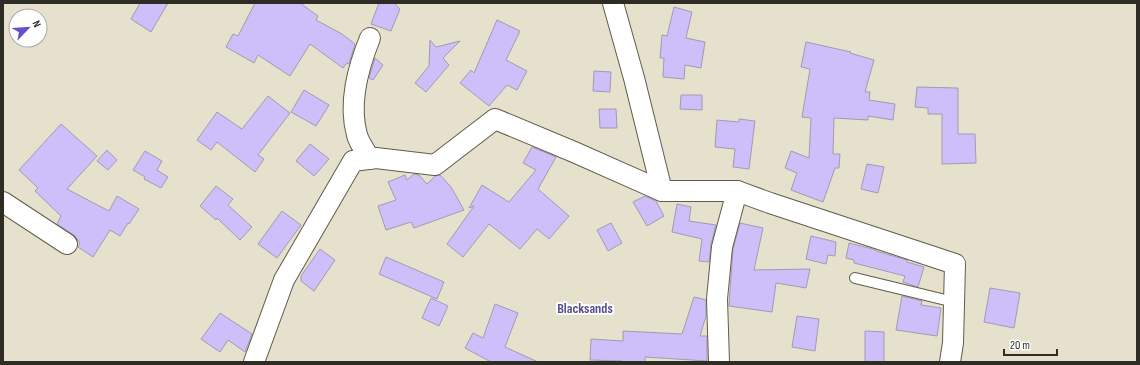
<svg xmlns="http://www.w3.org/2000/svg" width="1140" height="365" viewBox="0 0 1140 365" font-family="'Sofia Sans Condensed',sans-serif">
	<rect width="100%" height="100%" fill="#e5e1cc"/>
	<g fill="#cebef9" stroke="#a19caf">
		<path d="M140,3H168L151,32L131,19Z"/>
		<path d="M255,3H300L318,16L316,20L342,34L355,44L349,64L347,63L343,68L310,44L290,76L258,55L254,63L226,47L233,34L238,36Z"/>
		<path d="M379,3H394L400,9L391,31L371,24Z"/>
		<path d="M674,7L692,12L686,38L705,42L701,68L685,65L684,79L663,77L664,58H660L662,35L667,36Z"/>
		<path d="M497,20L520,31L506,60L527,71L517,90L507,85L489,106L460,83L471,70L474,73Z"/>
		<path d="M430,40L436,47L460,41L443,58L449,65L426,92L415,83L429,66Z"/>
		<path d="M806,42L851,52L850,53L874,60L865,92H870L869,100L895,104L893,120L868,116V120L834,118L833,154H840L839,168H835L823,202L791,190L797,173L785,168L791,151L809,158L811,118L802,117L810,69L801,67Z"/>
		<path d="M375,58L383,65L373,80L369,78Z"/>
		<path d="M594,71L611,72L610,92L593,91Z"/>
		<path d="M917,87L958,88V134H975L976,163L942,164V114H928V108L915,107Z"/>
		<path d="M304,90L329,105L316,126L291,112Z"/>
		<path d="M681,95H702V110L680,109Z"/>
		<path d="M268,96L290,113L258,155L264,159L255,172L217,142L211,150L197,140L217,112L242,129Z"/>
		<path d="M599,109H616L617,128H600Z"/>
		<path d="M739,119L755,121L749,169L733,167L735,149L715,147L717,120L739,122Z"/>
		<path d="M61,124L97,156L67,189L109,211L117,196L139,209L129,224L128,223L120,236L110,230L93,257L78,247L80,243L74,235L57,224L61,216L35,191L38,188L19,170Z"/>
		<path d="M310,144L329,159L314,176L296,161Z"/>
		<path d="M532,147L556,157L538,189L569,216L549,239L537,229L520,249L489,224L463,257L447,244L474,206L469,208L482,185L509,202L536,170L523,163Z"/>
		<path d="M107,150L117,160L108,170L97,161Z"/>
		<path d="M145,151L162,161L157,170L168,177L161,188L144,179L145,177L133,170Z"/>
		<path d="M867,164L884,167L878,193L861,189Z"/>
		<path d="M414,174L419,175L427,184L435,176L440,175L451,187L464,210L414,228L411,222L386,230L378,206L396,200L388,182L405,175L407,180Z"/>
		<path d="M216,186L233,199L228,205L252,227L240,240L217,218L216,220L200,206Z"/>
		<path d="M645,196L656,201L664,216L647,226L633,202Z"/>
		<path d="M677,204L691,207L689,221L716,225L711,244L709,262L699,261L702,239L672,232Z"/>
		<path d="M282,211L301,225L277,258L258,244Z"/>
		<path d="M611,223L622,243L608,251L597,230Z"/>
		<path d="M740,223L763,228L754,270L810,269L806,288L776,283L772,312L729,306L733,249Z"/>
		<path d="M811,236L836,242L835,256L828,255L826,264L806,259Z"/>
		<path d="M849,243L869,248L876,250V251L907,260V262L924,267L918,287L903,282L905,276L854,263V260L846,258Z"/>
		<path d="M320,249L335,260L314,291L301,281V276Z"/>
		<path d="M386,257L444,282L437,299L379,274Z"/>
		<path d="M990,288L1020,293L1014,328L984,322Z"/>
		<path d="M902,296L922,301L921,305L941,308L937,336L896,330Z"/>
		<path d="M694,297L706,300V316L700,336H707V361L645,357V362H622V361L590,360L591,339L623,341V331L682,334Z"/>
		<path d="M431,298L448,306L439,326L422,318Z"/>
		<path d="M495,304L518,313L505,347L538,362H491L465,348L473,333L483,338Z"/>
		<path d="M220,313L252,334L245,352L228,340L220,352L201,339Z"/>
		<path d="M797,316L819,319L815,351L792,347Z"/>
		<path d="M865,331L884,332V362H865Z"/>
	</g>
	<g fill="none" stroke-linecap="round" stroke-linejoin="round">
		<g stroke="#605c4a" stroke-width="12">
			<path id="lane" d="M855,278L954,302"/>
		</g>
		<g stroke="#605c4a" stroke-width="22">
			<g id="street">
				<path d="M613,3L634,78L662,191"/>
				<path d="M370,38C358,68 348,103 357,135C359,143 366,152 370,159"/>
				<path d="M3,202L67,244"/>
				<path d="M254,362L284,280L353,161L376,158L435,165L495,119L574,152L662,191H737L770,203L955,264L953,343L950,362"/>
				<path d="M719,362L717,299L722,247L737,191"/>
			</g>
		</g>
		<use href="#lane" stroke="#fff" stroke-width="10"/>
		<use href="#street" stroke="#fff" stroke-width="20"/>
	</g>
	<g text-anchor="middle" stroke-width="4" stroke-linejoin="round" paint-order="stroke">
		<g font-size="14" font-weight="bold" fill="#534d8c" stroke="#fff">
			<text x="585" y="313">Blacksands</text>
		</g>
	</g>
	<rect width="1140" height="365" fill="none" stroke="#2e2d25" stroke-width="8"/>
	<g transform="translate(28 28) rotate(65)"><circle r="19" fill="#ffffff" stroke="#ababa8"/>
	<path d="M0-3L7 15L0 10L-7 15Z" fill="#6551cb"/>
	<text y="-6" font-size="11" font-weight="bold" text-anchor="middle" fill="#2e2d25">N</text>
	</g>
	<path d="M1004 349v6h53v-6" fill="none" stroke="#2e2d25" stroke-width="2"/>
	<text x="1010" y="349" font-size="12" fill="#2e2d25" stroke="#ffffff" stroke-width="3" paint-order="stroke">20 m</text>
</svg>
